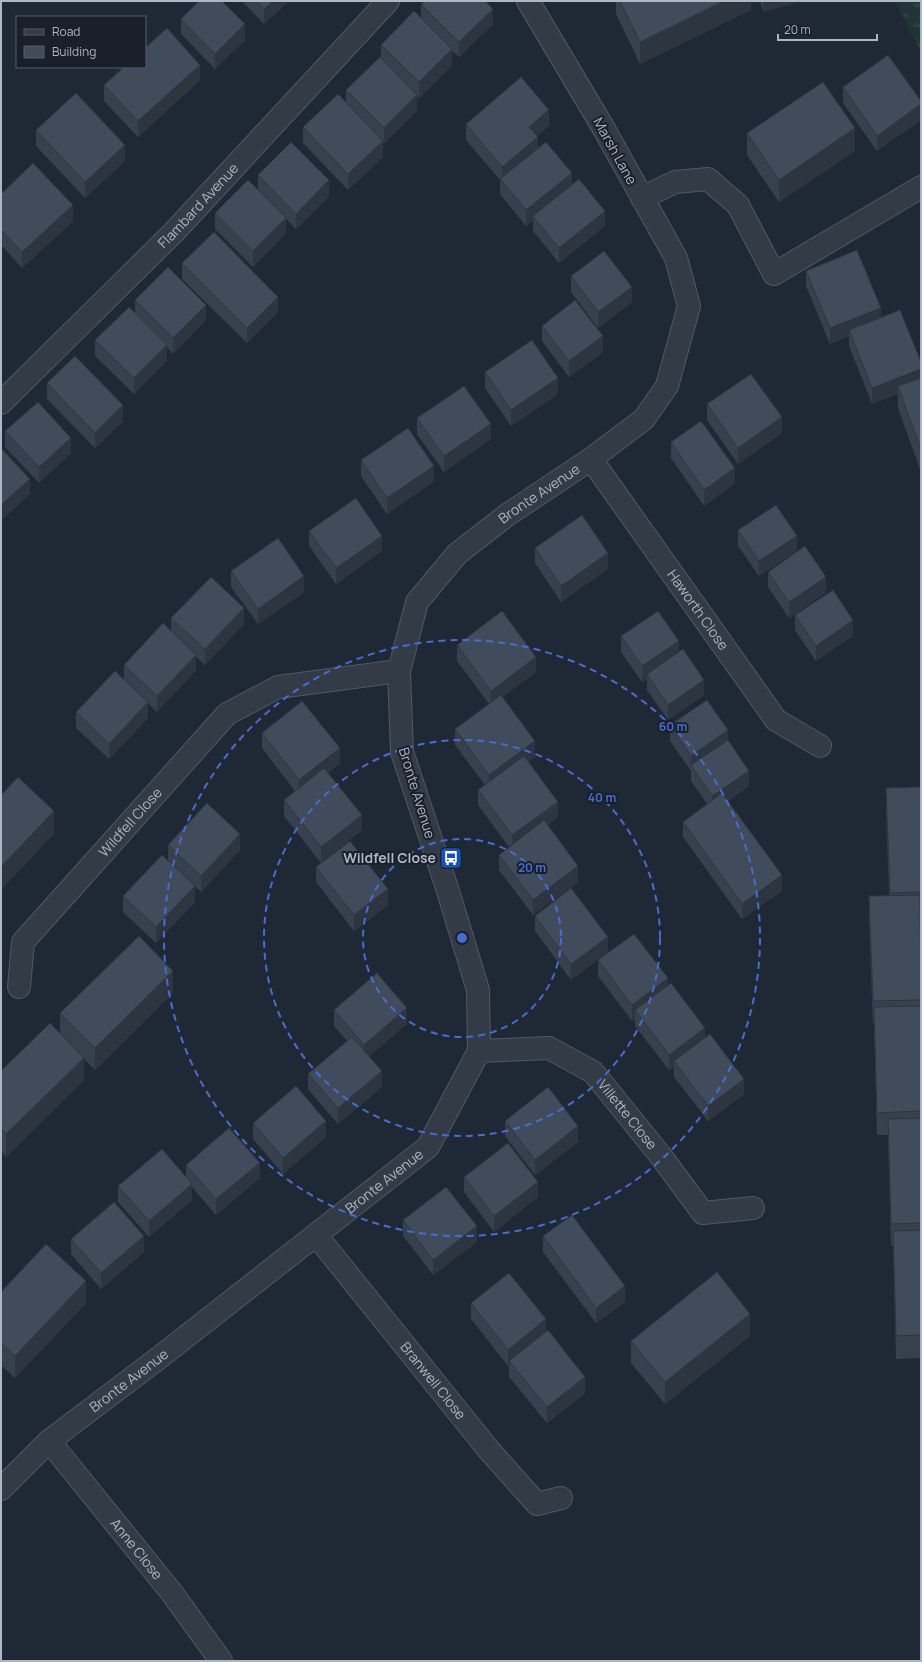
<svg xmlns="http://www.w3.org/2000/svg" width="922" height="1662" viewBox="0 0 922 1662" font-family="Manrope,sans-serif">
	<defs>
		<pattern id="grass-tufts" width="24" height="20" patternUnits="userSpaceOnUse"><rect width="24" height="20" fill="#213537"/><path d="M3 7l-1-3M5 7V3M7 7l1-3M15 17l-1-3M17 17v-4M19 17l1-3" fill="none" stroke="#3f5052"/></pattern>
	</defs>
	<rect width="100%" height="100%" fill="#1f2936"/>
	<path fill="url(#grass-tufts)" d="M895,1H921V52Z"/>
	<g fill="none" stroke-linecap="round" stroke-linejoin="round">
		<g stroke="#505965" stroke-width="24">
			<g id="minor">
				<path d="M642,198L675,182L708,179L738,205L774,274L921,187"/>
				<path id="s1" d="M1,403L174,232L388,1"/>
				<path id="s2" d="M591,459L776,720L820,746"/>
				<path id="s3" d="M19,987L23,942L227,714L278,687L399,671"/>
				<path id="s4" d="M479,1051L549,1048L593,1072L660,1155L703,1213L753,1208"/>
				<path id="s5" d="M316,1235L488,1449L537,1504L561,1498"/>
				<path id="s6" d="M49,1441L172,1593L221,1661"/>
				<path id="s7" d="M1,1489L49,1441L160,1357L428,1147L479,1051L478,990L448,891L402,752L399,671L417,602L457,554L507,515L591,459L644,419L667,386L689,306L676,258L604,129L528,1"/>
			</g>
		</g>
		<use href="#minor" stroke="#333b47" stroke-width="22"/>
	</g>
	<g fill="#37414e">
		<path d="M242,1H289L264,24Z"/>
		<path d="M616,1H751V10L640,64L616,14Z"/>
		<path d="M760,1H801L763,12Z"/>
		<path d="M421,4L493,24L459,57L452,51V65L419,98L417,96V110L384,144L383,142V157L348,190L303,143V127L346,103V90L381,59V45L421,18Z"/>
		<path d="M181,19L245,40L215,69L181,34Z"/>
		<path d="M200,80L138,137L104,101V85Z"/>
		<path d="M843,87L921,101V120L877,151L843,103Z"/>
		<path d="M466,124L549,126L537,136L538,148L572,185L605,226L559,263L533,231V220L526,226L500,194V180L466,140Z"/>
		<path d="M36,130L125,161L85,198L36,146Z"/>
		<path d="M747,133L855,151L779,202L747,155Z"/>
		<path d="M258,175L329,196L296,229L286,219V233L253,267L215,229V213L258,190Z"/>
		<path d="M1,194L73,221L22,268L1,245Z"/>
		<path d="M182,263L278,312L247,343L182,279Z"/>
		<path d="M806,271L881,318L921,362V472L898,408V394L872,404L849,346V336L830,344L806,286Z"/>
		<path d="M571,276L632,302L598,328L571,292Z"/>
		<path d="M135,300L206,320L173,354L167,347V360L134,394L95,356V340L135,313Z"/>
		<path d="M542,326L603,352L569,377L542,341Z"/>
		<path d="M485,372L558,394L511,426L485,388Z"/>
		<path d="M47,383L123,421L95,448L47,399Z"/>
		<path d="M707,404L782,433L738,464L707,420Z"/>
		<path d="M417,418L491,439L444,472L417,434Z"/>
		<path d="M5,431L71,453L39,483L5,447Z"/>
		<path d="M671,442L735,483L704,506L671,458Z"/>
		<path d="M361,460L434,481L387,514L361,476Z"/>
		<path d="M738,530L797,551L759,576L738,546Z"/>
		<path d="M309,531L382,551L336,584L309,546Z"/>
		<path d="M535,548L608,569L561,602L535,563Z"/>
		<path d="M231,571L304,592L258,624L231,587Z"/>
		<path d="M768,572L826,592L789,618L768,587Z"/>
		<path d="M795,615L853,636L816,661L795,630Z"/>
		<path d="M171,618L244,624L205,665L196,657V670L157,712L148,703V718L109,759L76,728V712L124,679V665L171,632Z"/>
		<path d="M621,636L679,652L704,695L668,720L647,690V679L642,682L621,652Z"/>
		<path d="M457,645L536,672L502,697L535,757L528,761L558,817L548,825L578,882L533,915L499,870V855L509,847L478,805V790L485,785L455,745V729L489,704L457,661Z"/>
		<path d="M670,725L728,741L749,786L728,801L782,891L742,919L683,837V822L707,804L691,781V771L670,741Z"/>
		<path d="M262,733L340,763L328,773L362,830L323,861L388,905L354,931L316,882V867L321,863L284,816V800L295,791L262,748Z"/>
		<path d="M921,787V1358L896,1359L893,1246H891L888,1135H877L874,1024H873L869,919V896H889L886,810V788Z"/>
		<path d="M168,845L240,850L201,892L195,886V902L156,943L123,912V896L168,860Z"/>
		<path d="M535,916L608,952L571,980L535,931Z"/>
		<path d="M598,960L668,985L744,1094L708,1121L674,1077V1067L669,1070L635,1026V1019L632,1021L598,976Z"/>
		<path d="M173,993L95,1070L84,1059V1080L6,1157L1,1151V1071L60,1033V1013Z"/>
		<path d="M334,1010L407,1024L369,1056L382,1087L338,1124L308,1089V1074L347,1041L334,1026Z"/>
		<path d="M505,1121L578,1142L535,1175L505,1136Z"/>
		<path d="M253,1123L326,1137L283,1174L253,1139Z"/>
		<path d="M186,1165L260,1178L216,1215L192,1187V1200L149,1237L118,1202V1186L186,1177Z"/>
		<path d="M464,1177L538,1197L494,1232L464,1192Z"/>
		<path d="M403,1220L477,1242L433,1275L403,1236Z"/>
		<path d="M543,1236L625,1302L596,1323L543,1252Z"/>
		<path d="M71,1239L144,1252L101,1289L71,1254Z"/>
		<path d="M1,1292L86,1303L15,1378L1,1365Z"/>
		<path d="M471,1303L546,1332L585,1393L547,1423L509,1377V1364L508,1366L471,1319Z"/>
		<path d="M750,1336L665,1404L631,1363V1341Z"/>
	</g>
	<g fill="#2d3540">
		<path d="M273,1H289L264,24V9Z"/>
		<path d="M724,1H751V10L640,64V42Z"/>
		<path d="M763,1H801L763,12Z"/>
		<path d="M493,9V24L459,57V42Z"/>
		<path d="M245,24V40L215,69V54Z"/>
		<path d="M452,49V65L419,98V82Z"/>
		<path d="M200,65V80L138,137V121Z"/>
		<path d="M417,95V110L384,144V128Z"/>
		<path d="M921,104V120L877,151V136Z"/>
		<path d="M549,110V126L529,142V127Z"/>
		<path d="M855,128V151L779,202V180Z"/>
		<path d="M538,137V153L502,183V167Z"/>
		<path d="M383,141V157L348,190V174Z"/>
		<path d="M125,145V161L85,198V182Z"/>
		<path d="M572,173V189L533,216V220L526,226V210Z"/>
		<path d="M329,180V196L296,229V214Z"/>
		<path d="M73,205V221L22,268V252Z"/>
		<path d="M605,211V226L559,263V248Z"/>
		<path d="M286,218V233L253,267V251Z"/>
		<path d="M632,287V302L598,328V312Z"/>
		<path d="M278,297V312L247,343V328Z"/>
		<path d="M206,305V320L173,354V338Z"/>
		<path d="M881,308V323L849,330V336L830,344V328Z"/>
		<path d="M603,336V352L569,377V361Z"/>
		<path d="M167,345V360L134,394V378Z"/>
		<path d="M921,369V384L898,386V394L872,404V388Z"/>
		<path d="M558,378V394L511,426V410Z"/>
		<path d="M123,405V421L95,448V433Z"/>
		<path d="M782,417V433L738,464V448Z"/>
		<path d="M491,424V439L444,472V456Z"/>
		<path d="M71,438V453L39,483V467Z"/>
		<path d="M434,466V481L387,514V498Z"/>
		<path d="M735,468V483L704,506V490Z"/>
		<path d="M30,479V494L1,521V505Z"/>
		<path d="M382,536V551L336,584V568Z"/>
		<path d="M797,536V551L759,576V561Z"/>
		<path d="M608,553V569L561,602V586Z"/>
		<path d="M304,576V592L258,624V609Z"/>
		<path d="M826,577V592L789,618V602Z"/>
		<path d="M244,608V624L205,665V649Z"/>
		<path d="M853,620V636L816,661V646Z"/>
		<path d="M679,641V657L647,674V679L642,682V666Z"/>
		<path d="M196,655V670L157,712V696Z"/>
		<path d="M536,657V672L491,706V691Z"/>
		<path d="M704,680V695L668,720V705Z"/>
		<path d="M148,702V718L109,759V744Z"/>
		<path d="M728,730V746L691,765V771V756Z"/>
		<path d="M535,741V757L489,790V775Z"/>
		<path d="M340,748V763L299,796V780Z"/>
		<path d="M749,771V786L712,811V796Z"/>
		<path d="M558,802V817L512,851V835Z"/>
		<path d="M54,811V834L1,890V867Z"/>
		<path d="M362,815V830L321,863V847Z"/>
		<path d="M240,834V850L201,892V876Z"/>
		<path d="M578,866V882L533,915V900Z"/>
		<path d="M782,875V891L742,919V904Z"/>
		<path d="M195,886V902L156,943V927Z"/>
		<path d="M388,889V905L354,931V915Z"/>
		<path d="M608,937V952L571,980V964Z"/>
		<path d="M173,971V993L95,1070V1048Z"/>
		<path d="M668,978V994L635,1010V1019L632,1021V1005Z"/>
		<path d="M407,1008V1024L364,1061V1045Z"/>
		<path d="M705,1028V1043L674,1061V1067L669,1070V1055Z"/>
		<path d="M84,1058V1080L6,1157V1134Z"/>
		<path d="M382,1071V1087L338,1124V1108Z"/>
		<path d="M744,1079V1094L708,1121V1106Z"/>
		<path d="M326,1121V1137L283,1174V1158Z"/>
		<path d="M578,1126V1142L535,1175V1160Z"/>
		<path d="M260,1163V1178L216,1215V1199Z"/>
		<path d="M538,1182V1197L494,1232V1216Z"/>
		<path d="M192,1184V1200L149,1237V1221Z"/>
		<path d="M477,1226V1242L433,1275V1260Z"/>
		<path d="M144,1236V1252L101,1289V1273Z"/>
		<path d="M86,1281V1303L15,1378V1356Z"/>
		<path d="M625,1286V1302L596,1323V1308Z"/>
		<path d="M750,1314V1336L665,1404V1382Z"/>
		<path d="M546,1319V1335L509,1361V1364L508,1366V1350Z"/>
		<path d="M585,1377V1393L547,1423V1407Z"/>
	</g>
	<g fill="#404c5b" stroke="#2d3540">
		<path d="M199,1H222L245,24L215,54L181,19Z"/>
		<path d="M257,1H273L264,9Z"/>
		<path d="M425,1H485L493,9L459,42L421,4Z"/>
		<path d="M620,1H724L640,42Z"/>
		<path d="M414,11L452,49L419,82L381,45Z"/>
		<path d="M167,28L200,65L138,121L104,85L124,67H145V48Z"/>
		<path d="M888,55L921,101V104L877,136L843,87Z"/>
		<path d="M380,57L417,95L384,128L346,90Z"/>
		<path d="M521,77L549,110L529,127L538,137L502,167L466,124Z"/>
		<path d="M823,82L855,128L779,180L747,133Z"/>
		<path d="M76,93L125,145L85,182L36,130Z"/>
		<path d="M338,94L383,141L348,174L303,127Z"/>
		<path d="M291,142L329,180L296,214L258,175Z"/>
		<path d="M546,142L572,173L526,210L500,179Z"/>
		<path d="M33,163L73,205L22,252L1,230V194Z"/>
		<path d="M579,179L605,211L559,248L533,216Z"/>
		<path d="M248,180L286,218L253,251L215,213Z"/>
		<path d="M214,232L278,297L247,328L182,263Z"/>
		<path d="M857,250L881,308L830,328L806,271Z"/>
		<path d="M604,251L632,287L598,312L571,276Z"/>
		<path d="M168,267L206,305L173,338L135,300Z"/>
		<path d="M575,300L603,336L569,361L542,326Z"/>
		<path d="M129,307L167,345L134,378L95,340Z"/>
		<path d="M900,310L921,362V369L872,388L849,330Z"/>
		<path d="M532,340L558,378L511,410L485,372Z"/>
		<path d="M75,356L123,405L95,433L47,383Z"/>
		<path d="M751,374L782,417L738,448L707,404Z"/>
		<path d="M921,378V450L898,386Z"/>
		<path d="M464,386L491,424L444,456L417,418Z"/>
		<path d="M38,402L71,438L39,467L5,431Z"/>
		<path d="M701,421L735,468L704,490L671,442Z"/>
		<path d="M408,428L434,466L387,498L361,460Z"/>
		<path d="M1,448L30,479L1,505Z"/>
		<path d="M356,498L382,536L336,568L309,531Z"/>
		<path d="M776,505L797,536L759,561L738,530Z"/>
		<path d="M582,515L608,553L561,586L535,548Z"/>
		<path d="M278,538L304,576L258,609L231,571Z"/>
		<path d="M805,546L826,577L789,602L768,572Z"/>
		<path d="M211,577L244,608L205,649L171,618Z"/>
		<path d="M833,590L853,620L816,646L795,615Z"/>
		<path d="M502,611L536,657L491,691L457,645Z"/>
		<path d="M658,611L679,641L642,666L621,636Z"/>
		<path d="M163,623L196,655L157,696L124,665Z"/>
		<path d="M683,649L704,680L668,705L647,674Z"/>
		<path d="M115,671L148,702L109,744L76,712Z"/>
		<path d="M501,695L535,741L489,775L455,729Z"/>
		<path d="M707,700L728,730L691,756L670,725Z"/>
		<path d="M302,701L340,748L299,780L262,733Z"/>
		<path d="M728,740L749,771L712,796L691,765Z"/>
		<path d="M524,756L558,802L512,835L478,790Z"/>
		<path d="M324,768L362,815L321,847L284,800Z"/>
		<path d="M18,777L54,811L1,867V795Z"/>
		<path d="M921,787V892L890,893L886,788Z"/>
		<path d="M722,793L782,875L742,904L683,822Z"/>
		<path d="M207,803L240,834L201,876L168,845Z"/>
		<path d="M544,820L578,866L533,900L499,855Z"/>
		<path d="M350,841L388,889L354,915L316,867Z"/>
		<path d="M162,855L195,886L156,927L123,896Z"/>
		<path d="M571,888L608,937L571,964L535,916Z"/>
		<path d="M920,895L921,1000L873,1001L869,896Z"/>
		<path d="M634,934L668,978L632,1005L598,960Z"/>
		<path d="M139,936L173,971L95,1048L60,1013Z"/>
		<path d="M377,973L407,1008L364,1045L334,1010Z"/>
		<path d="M671,983L705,1028L669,1055L635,1010Z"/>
		<path d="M921,1006V1111L877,1113L874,1007Z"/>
		<path d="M50,1023L84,1058L6,1134L1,1129V1071Z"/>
		<path d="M710,1034L744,1079L708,1106L674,1061Z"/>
		<path d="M352,1037L382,1071L338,1108L308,1074Z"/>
		<path d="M296,1086L326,1121L283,1158L253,1123Z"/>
		<path d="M548,1087L578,1126L535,1160L505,1121Z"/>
		<path d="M921,1118V1223L891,1224L888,1119Z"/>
		<path d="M229,1128L260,1163L216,1199L186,1165Z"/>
		<path d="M508,1143L538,1182L494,1216L464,1177Z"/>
		<path d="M162,1149L192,1184L149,1221L118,1186Z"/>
		<path d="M446,1187L477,1226L433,1260L403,1220Z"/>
		<path d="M114,1202L144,1236L101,1273L71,1239Z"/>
		<path d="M572,1215L625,1286L596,1308L543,1236Z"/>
		<path d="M921,1230V1335L896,1336L893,1231Z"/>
		<path d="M46,1244L86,1281L15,1356L1,1343V1292Z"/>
		<path d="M717,1272L750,1314L665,1382L631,1341Z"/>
		<path d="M509,1273L546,1319L508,1350L471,1303Z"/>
		<path d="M548,1330L585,1377L547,1407L509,1361Z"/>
	</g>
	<g fill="none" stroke="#486dd2" stroke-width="2" stroke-dasharray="7 5">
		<circle cx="462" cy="938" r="99"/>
		<circle cx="462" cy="938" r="198"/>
		<circle cx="462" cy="938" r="298"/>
	</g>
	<defs>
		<g id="bus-square" transform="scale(1.15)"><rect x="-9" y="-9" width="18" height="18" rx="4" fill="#1a4fb4" stroke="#19202b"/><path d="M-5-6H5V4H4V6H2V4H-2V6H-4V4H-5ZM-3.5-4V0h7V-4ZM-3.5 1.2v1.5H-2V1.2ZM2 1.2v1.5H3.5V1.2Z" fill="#fff"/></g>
	</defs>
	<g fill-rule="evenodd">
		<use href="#bus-square" x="451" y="858"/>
	</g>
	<g text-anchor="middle" stroke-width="4" stroke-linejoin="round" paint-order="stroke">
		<g font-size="14" fill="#adb6c4" stroke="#19202b">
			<text transform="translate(615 151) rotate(61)" y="5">Marsh Lane</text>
			<text dy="5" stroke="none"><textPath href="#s1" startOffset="279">Flambard Avenue</textPath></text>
			<text dy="5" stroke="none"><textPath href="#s7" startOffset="1284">Bronte Avenue</textPath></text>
			<text dy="5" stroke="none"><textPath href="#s2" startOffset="185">Haworth Close</textPath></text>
			<text transform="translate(417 793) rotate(73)" y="5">Bronte Avenue</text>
			<text dy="5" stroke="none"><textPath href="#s3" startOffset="206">Wildfell Close</textPath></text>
			<text dy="5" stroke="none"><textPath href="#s4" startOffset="175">Villette Close</textPath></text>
			<text dy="5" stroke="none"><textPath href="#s7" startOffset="492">Bronte Avenue</textPath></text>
			<text dy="5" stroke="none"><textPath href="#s7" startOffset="168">Bronte Avenue</textPath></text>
			<text dy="5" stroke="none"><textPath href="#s5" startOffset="187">Branwell Close</textPath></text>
			<text dy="5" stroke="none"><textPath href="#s6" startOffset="139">Anne Close</textPath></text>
		</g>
		<g font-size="14" font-weight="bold" fill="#adb6c4" stroke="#19202b" text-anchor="end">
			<text x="436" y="863">Wildfell Close</text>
		</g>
	</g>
	<circle cx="462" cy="938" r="6" fill="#486dd2" stroke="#19202b" stroke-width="2"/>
	<g font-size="12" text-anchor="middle" font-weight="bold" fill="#486dd2" stroke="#19202b" stroke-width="4" stroke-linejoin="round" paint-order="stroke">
		<text x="673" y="731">60 m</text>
		<text x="602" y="802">40 m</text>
		<text x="532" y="872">20 m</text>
	</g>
	<rect width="922" height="1662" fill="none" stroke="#adb6c4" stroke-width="4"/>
	<rect x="16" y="16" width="130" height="52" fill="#19202b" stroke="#545c68"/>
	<rect x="24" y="29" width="20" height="6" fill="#333b47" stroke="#545c68"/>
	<text x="52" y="36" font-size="12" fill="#adb6c4">Road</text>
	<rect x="24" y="46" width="20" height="12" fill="#404c5b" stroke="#545c68"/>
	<text x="52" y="56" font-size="12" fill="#adb6c4">Building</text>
	<path d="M778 34v6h99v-6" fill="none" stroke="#adb6c4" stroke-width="2"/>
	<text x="784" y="34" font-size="12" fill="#adb6c4" stroke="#19202b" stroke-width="3" paint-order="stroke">20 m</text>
</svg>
